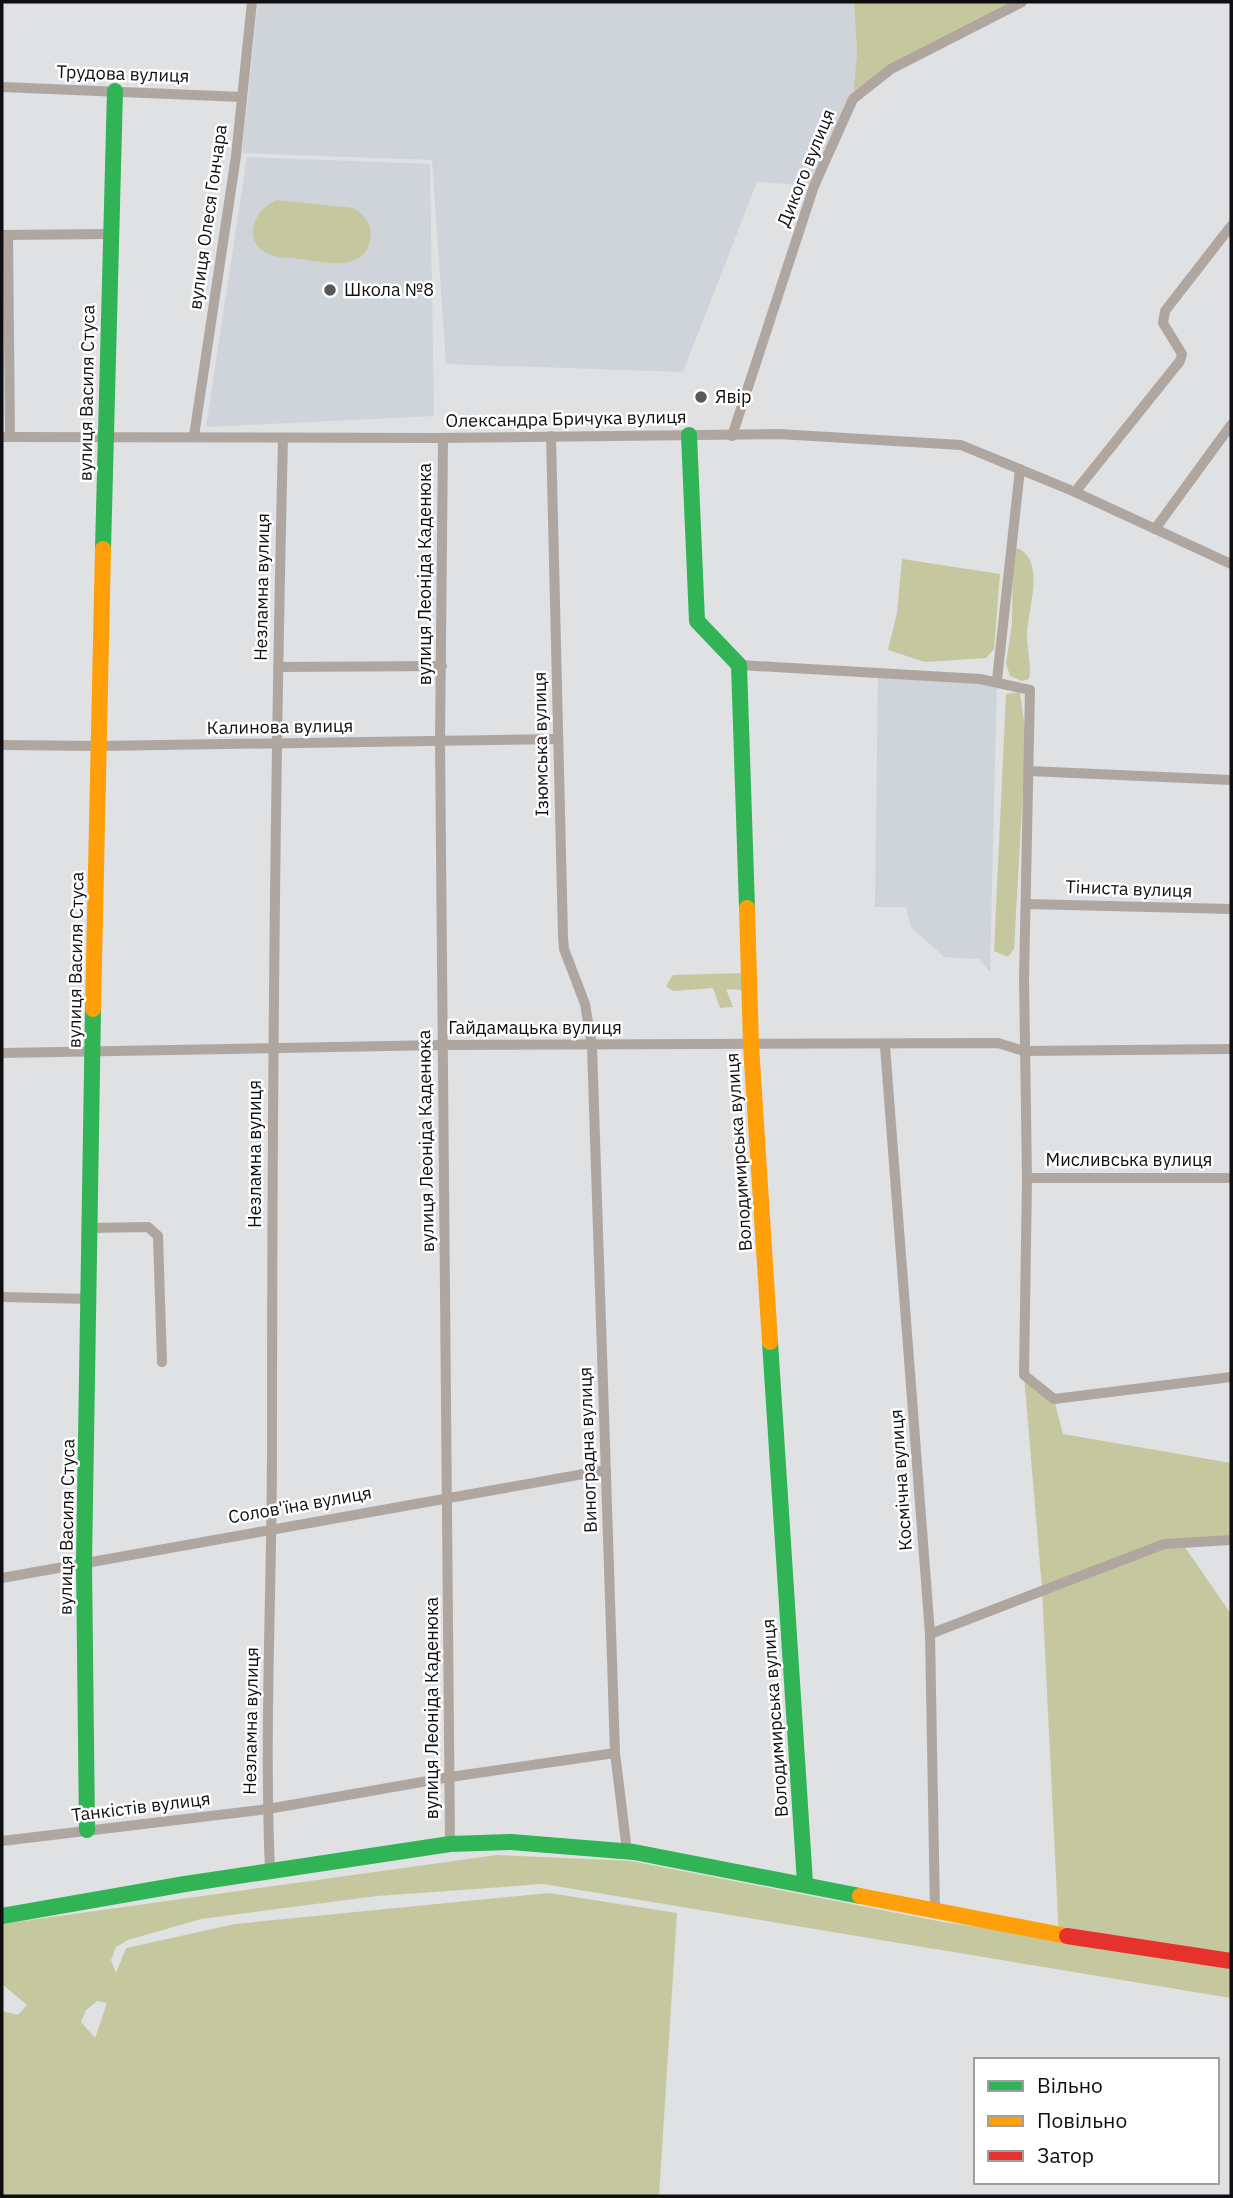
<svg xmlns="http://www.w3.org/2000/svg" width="1233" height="2198" viewBox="0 0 1233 2198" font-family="'IBM Plex Sans',sans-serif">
	<rect width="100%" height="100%" fill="#dfe1e3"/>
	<g fill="#cfd4da">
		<path d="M258,2H854L857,51L853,99L814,186L757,182L683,372L446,364L432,160L242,153Z"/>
		<path d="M247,157L430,164L434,416L206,427Z"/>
		<path d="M878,672L997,680L990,972L979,959L944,957L911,927L906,907H875Z"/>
	</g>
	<g fill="#c5c89e" fill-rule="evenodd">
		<path d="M854,2H1010L1012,7L891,69L853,99L857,51Z"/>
		<path d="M277,200L354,208C366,216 373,226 370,240C364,273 323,262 300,259C290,258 277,258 268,254C241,241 254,208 277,200Z"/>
		<path d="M1017,548C1047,560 1027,611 1027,635C1027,649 1032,666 1029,679L1022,681L1010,676L1006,663L1012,624L1013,553Z"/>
		<path d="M902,559L1000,574L994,649L986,658L925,662L888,650L897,613Z"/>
		<path d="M1020,692L1026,736L1014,949L1008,957L994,951L1006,694Z"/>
		<path d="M743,973L745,990L726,989L733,1007L720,1008L713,988L673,991L666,986L673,975Z"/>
		<path d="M1024,1375L1054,1399L1063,1434L1231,1463V1540L1182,1543L1231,1614V1998L543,1884L377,1896L201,1919L128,1940L116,1947L111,1960L116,1973L126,1948L235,1924L549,1893L677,1913L659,2196H2V2011L18,2015L27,2005L2,1984V1924L497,1855L631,1861L943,1922L1059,1938L1042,1589ZM97,2001L107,2003L95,2038L81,2022L86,2010Z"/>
	</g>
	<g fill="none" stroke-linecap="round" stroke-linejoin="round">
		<g stroke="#afa69f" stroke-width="10">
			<path d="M2,87L242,97"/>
			<path d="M2,235L109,234"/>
			<path d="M8,235L10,437"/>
			<path d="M194,436L236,156L252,2"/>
			<path d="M551,436L563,937L564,949L585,1004L592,1046L615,1753L627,1851"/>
			<path d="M732,436L814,186L853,99L891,69L1022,2"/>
			<path d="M2,437L435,438L779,434L961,445L1075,492L1231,564"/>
			<path d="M443,438L440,741L450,1844"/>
			<path d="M1075,492L1180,361L1182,354L1163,323L1165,311L1231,226"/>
			<path d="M1155,529L1231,425"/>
			<path d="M739,665L980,679L1030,690L1024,979L1027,1178L1024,1375L1054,1399L1231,1377"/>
			<path d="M278,667L442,666"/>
			<path d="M997,680L1020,469"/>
			<path d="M2,745L98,746L558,739"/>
			<path d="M1029,771L1231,780"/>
			<path d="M1026,904L1231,909"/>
			<path d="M885,1046L930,1634L935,1912"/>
			<path d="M2,1053L442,1045L998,1043L1024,1051L1231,1049"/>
			<path d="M1027,1178H1231"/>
			<path d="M92,1228L148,1227L158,1236L162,1362"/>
			<path d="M2,1297L91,1299"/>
			<path d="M2,1578L606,1470"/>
			<path d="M930,1634L1164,1544L1231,1540"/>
			<path d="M2,1841L268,1809L450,1777L615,1753"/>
			<path d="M270,1871C264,1730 272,1588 272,1446C272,1110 275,774 283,438"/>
		</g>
		<g stroke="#30b455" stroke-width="16">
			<path d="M689,435L697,621L739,665L747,908"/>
			<path d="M103,549L115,91"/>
			<path d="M770,1342L805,1883"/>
			<path d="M87,1830L84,1562L93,1009"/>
			<path d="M2,1916L185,1884L450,1844L511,1842L634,1852L860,1896"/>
		</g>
		<g stroke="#ff9f0a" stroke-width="16">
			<path d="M747,908L751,1045L770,1342"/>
			<path d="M93,1009L103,549"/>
			<path d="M860,1896L1067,1936"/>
		</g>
		<path stroke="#e5322d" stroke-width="16" d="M1067,1936L1231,1961"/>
	</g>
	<g fill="#58585a" stroke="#fff" stroke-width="2.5">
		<circle cx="330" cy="290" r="7"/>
		<circle cx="701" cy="397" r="7"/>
	</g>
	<g text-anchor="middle" stroke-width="5" stroke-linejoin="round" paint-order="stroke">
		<g font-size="18" fill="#0f0f11" stroke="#fff">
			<text transform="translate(123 74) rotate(2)" y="6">Трудова вулиця</text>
			<text transform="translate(806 168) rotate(-68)" y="6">Дикого вулиця</text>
			<text transform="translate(208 217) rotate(-82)" y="6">вулиця Олеся Гончара</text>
			<text transform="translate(87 393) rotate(-89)" y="6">вулиця Василя Стуса</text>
			<text transform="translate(566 419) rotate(-1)" y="6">Олександра Бричука вулиця</text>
			<text transform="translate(425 574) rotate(-90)" y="6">вулиця Леоніда Каденюка</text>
			<text transform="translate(262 587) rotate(-89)" y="6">Незламна вулиця</text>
			<text transform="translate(280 727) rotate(-1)" y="6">Калинова вулиця</text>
			<text transform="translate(541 744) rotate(-91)" y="6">Ізюмська вулиця</text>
			<text transform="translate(1129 889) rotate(2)" y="6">Тіниста вулиця</text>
			<text transform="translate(76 960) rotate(-89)" y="6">вулиця Василя Стуса</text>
			<text x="535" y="1034">Гайдамацька вулиця</text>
			<text transform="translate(426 1141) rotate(-91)" y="6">вулиця Леоніда Каденюка</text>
			<text transform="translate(739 1152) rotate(-94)" y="6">Володимирська вулиця</text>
			<text transform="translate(255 1154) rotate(-90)" y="6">Незламна вулиця</text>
			<text x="1129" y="1166">Мисливська вулиця</text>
			<text transform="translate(588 1450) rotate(-92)" y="6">Виноградна вулиця</text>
			<text transform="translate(901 1480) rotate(-94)" y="6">Космічна вулиця</text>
			<text transform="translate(300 1505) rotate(-10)" y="6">Солов'їна вулиця</text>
			<text transform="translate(67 1527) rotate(-89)" y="6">вулиця Василя Стуса</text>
			<text transform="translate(432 1708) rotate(-90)" y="6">вулиця Леоніда Каденюка</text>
			<text transform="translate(775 1718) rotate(-94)" y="6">Володимирська вулиця</text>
			<text transform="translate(251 1721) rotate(-89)" y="6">Незламна вулиця</text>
			<text transform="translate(141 1807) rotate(-7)" y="6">Танкістів вулиця</text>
		</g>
		<g font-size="18" fill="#0f0f11" stroke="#fff" text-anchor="start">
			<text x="344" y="296">Школа №8</text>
			<text x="715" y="403">Явiр</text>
		</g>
	</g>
	<rect width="1233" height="2198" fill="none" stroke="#0f0f11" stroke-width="7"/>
	<rect x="974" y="2058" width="245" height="126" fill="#ffffff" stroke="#9f9fa0" stroke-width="2"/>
	<rect x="988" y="2081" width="35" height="10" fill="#30b455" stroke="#9f9fa0" stroke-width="2"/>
	<text x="1037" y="2093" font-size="21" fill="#0f0f11">Вільно</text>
	<rect x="988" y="2116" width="35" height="10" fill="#ff9f0a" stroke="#9f9fa0" stroke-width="2"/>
	<text x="1037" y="2128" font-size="21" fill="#0f0f11">Повільно</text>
	<rect x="988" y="2151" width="35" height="10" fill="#e5322d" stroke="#9f9fa0" stroke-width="2"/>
	<text x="1037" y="2163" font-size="21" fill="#0f0f11">Затор</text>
</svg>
